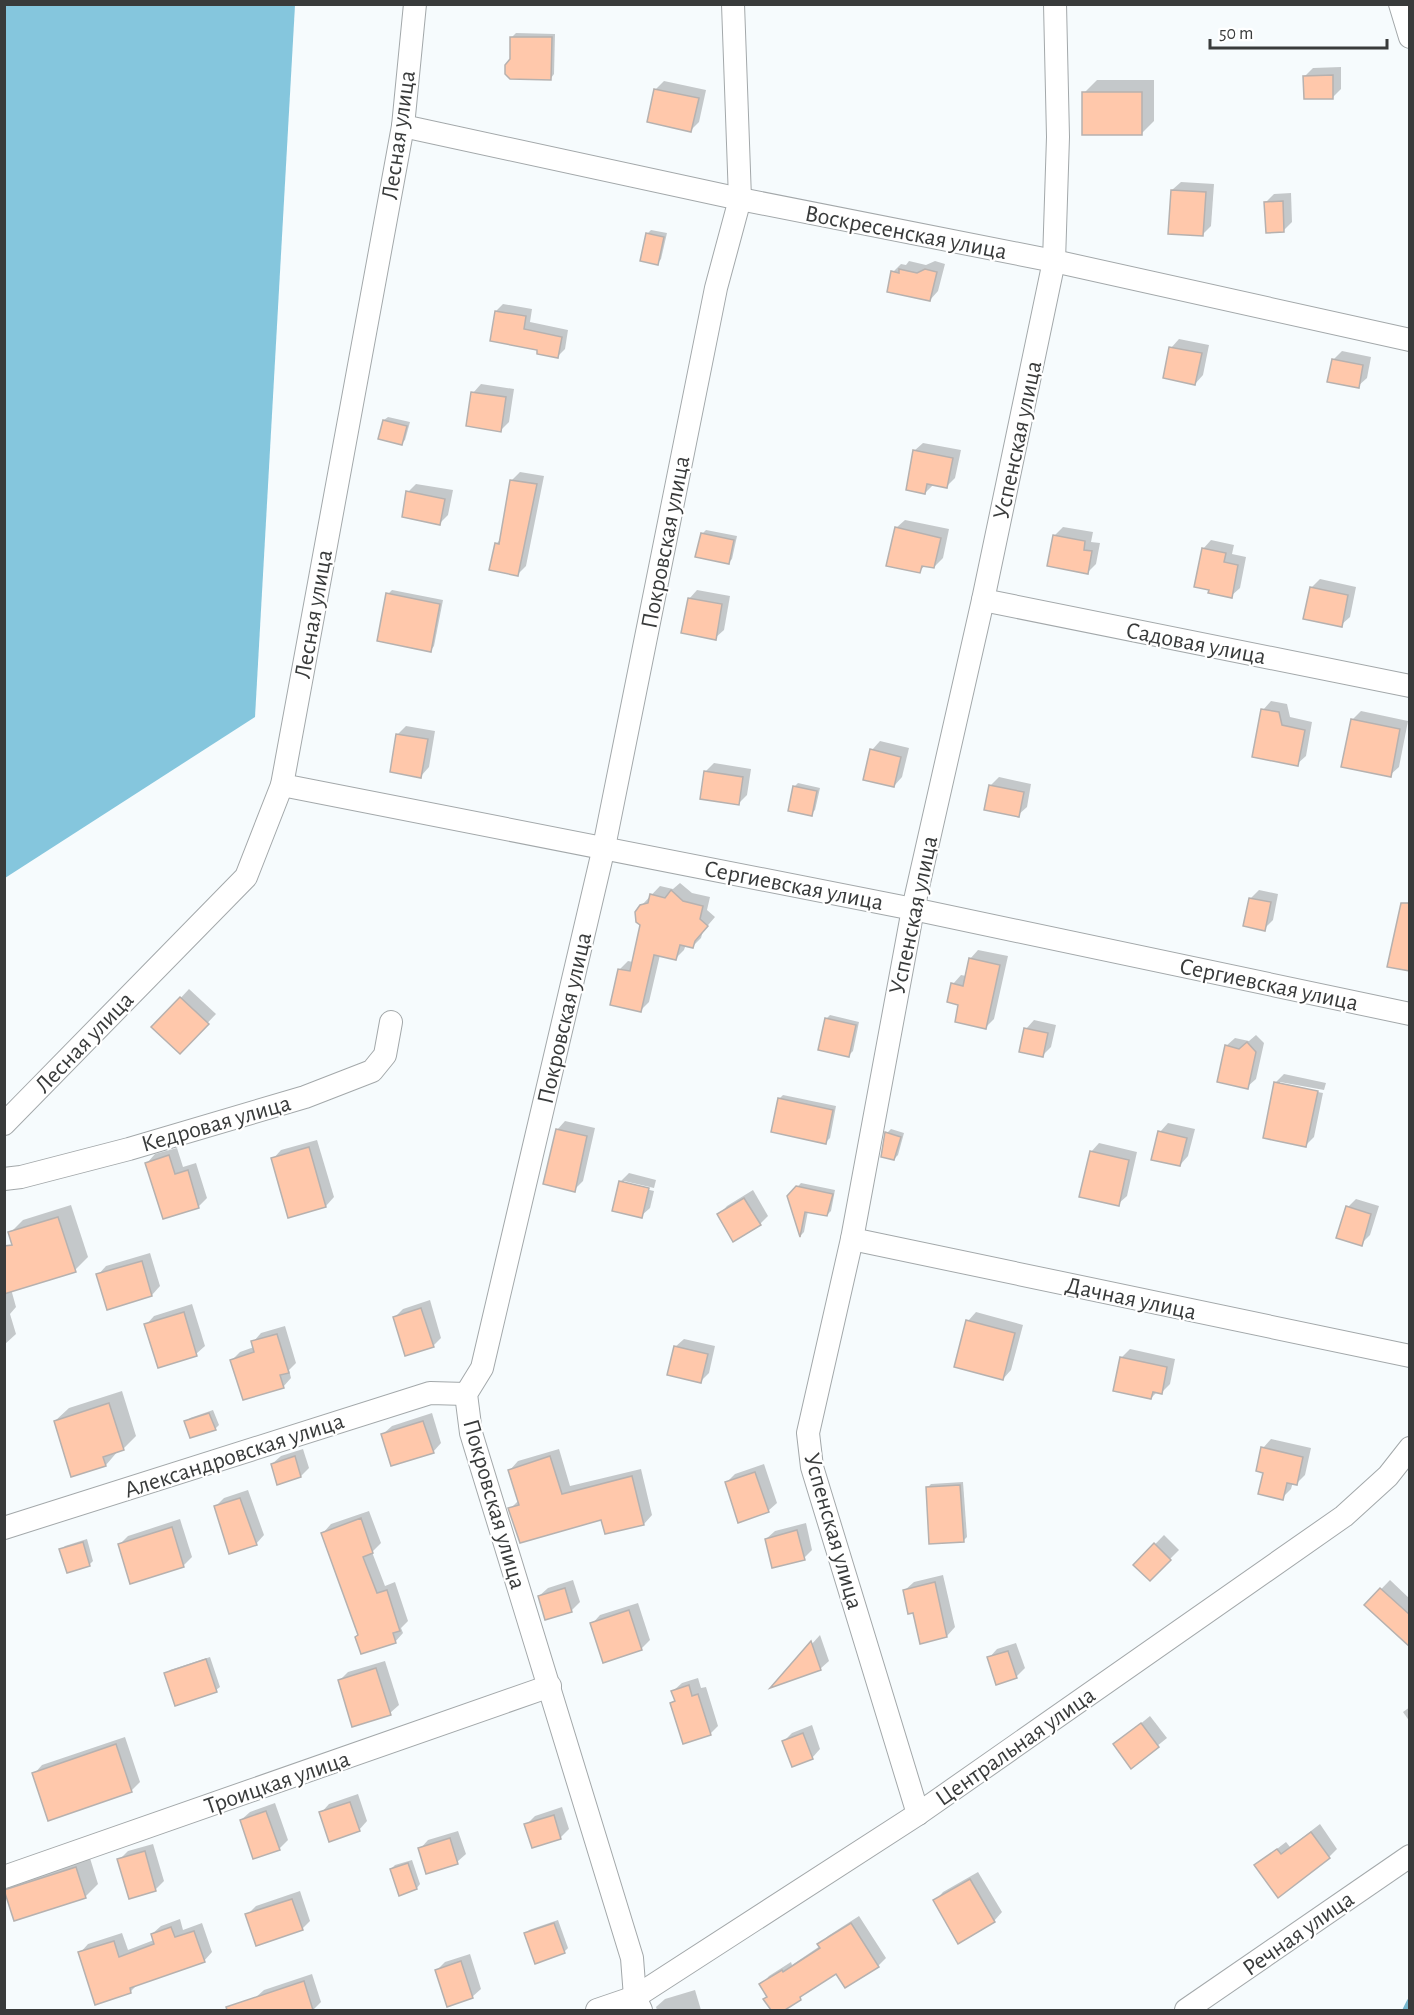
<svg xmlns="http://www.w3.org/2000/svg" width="1414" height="2015" viewBox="0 0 1414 2015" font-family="'Alegreya Sans',sans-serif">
	<rect width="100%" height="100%" fill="#f6fbfd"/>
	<path fill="#85c6dd" d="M5,4L295,5L255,717L5,878Z"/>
	<g fill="#0003">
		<path d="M656,4H680L679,6Z"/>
		<path d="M516,33L555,34L554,74L551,78L511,60L512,37Z"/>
		<path d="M1341,67V89L1333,97L1305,76L1313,68Z"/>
		<path d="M1097,80H1154V121L1141,134L1084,93Z"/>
		<path d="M664,81L706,90L699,122L691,130L655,90Z"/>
		<path d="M1181,182L1214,184L1211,226L1202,235L1172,190Z"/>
		<path d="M1291,193L1292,222L1284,230L1266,202L1274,194Z"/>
		<path d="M651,230L667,233L661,259L658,263L647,234Z"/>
		<path d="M909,261L926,265L935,261L945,264L938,291L930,300L893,272L901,264L906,265Z"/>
		<path d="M503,304L532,309L530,322L568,330L565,349L558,356L539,349L496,311Z"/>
		<path d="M1179,339L1209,345L1203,375L1195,384L1171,348Z"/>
		<path d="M1342,351L1371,357L1367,378L1358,386L1333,360Z"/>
		<path d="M481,384L514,389L509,422L501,430L473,393Z"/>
		<path d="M388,417L410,422L405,440L402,443L384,420Z"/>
		<path d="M923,443L961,450L955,478L947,486L934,484L925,493L914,451Z"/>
		<path d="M520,472L544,476L526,566L518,574L496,544L501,539L511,481Z"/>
		<path d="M416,484L453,490L448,515L440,523L408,492Z"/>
		<path d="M905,520L949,529L943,558L934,567L926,565L919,571L896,528Z"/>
		<path d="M1063,527L1093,532L1091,542L1100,543L1096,564L1088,572L1054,536Z"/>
		<path d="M706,530L737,536L732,559L728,563L702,534Z"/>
		<path d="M1211,540L1234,545L1232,554L1246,557L1240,588L1231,596L1203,549Z"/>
		<path d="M1320,579L1356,587L1350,617L1341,625L1311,588Z"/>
		<path d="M392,590L443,600L434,646L431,650L388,594Z"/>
		<path d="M697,590L730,596L724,630L715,638L689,599Z"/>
		<path d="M1271,701L1287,704L1290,717L1312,722L1306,756L1297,764L1263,710Z"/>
		<path d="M1361,711L1408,721L1399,767L1390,775L1352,720Z"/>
		<path d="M406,726L435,731L429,767L421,776L398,734Z"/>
		<path d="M880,741L909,748L902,777L894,786L872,750Z"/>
		<path d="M714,763L751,769L747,795L738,804L705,772Z"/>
		<path d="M999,777L1031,784L1027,807L1018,815L990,786Z"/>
		<path d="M798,783L820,788L815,810L811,814L794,787Z"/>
		<path d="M680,883L692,893L710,897L707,910L715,917L703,931L701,938L693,946L686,944L684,950L676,958L660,955L649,1002L641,1010L619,970L628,961L633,962L642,924L641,906L660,886L673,889Z"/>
		<path d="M1259,890L1278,894L1273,920L1264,929L1250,899Z"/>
		<path d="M978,950L1008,956L994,1019L986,1027L960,1004L953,984L961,975L966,976L970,959Z"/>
		<path d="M189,989L216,1014L180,1052L154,1027Z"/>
		<path d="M830,1015L859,1022L853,1051L849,1055L826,1019Z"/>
		<path d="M1034,1020L1056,1025L1051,1047L1042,1056L1026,1029Z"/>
		<path d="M1256,1035L1264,1043L1256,1079L1247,1087L1226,1046L1235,1038L1249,1041Z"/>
		<path d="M1284,1074L1326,1083L1324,1090L1280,1082V1085L1323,1093L1314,1137L1306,1145L1275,1083Z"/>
		<path d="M783,1095L836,1106L830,1138L826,1142L779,1099Z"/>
		<path d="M565,1121L595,1128L583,1181L574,1190L557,1130Z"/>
		<path d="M1168,1123L1195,1129L1188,1156L1180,1165L1160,1132Z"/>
		<path d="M891,1129L904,1133L898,1155L894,1159L887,1133Z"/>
		<path d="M317,1140L334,1197L326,1206L290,1216L273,1159L281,1150Z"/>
		<path d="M1099,1143L1137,1152L1127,1196L1118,1204L1091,1152Z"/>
		<path d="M177,1148L183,1167L196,1163L207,1198L198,1207L147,1163L155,1154Z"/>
		<path d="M629,1173L656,1180L654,1188L624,1181V1184L654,1191L650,1208L641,1216L620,1182Z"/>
		<path d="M801,1183L835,1190L831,1211L827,1215L808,1211L804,1232L801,1235L789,1196Z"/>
		<path d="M753,1190L768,1216L760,1224L719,1215L727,1206Z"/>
		<path d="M1356,1199L1379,1206L1370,1235L1361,1244L1348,1207Z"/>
		<path d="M71,1205L88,1257L75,1270L10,1233L23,1220Z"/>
		<path d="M150,1253L160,1286L152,1295L98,1275L106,1266Z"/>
		<path d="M11,1289L16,1307L10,1314L16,1334L4,1345V1291Z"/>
		<path d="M430,1300L441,1338L433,1346L395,1317L403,1309Z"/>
		<path d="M192,1304L205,1346L196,1354L146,1325L154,1316Z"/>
		<path d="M976,1312L1023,1325L1011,1370L1003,1379L968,1321Z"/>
		<path d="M285,1326L296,1363L289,1370L291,1378L283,1387L232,1360L240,1352L254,1347L253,1342L261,1333Z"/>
		<path d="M684,1339L715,1346L709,1373L700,1382L675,1347Z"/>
		<path d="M1130,1349L1175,1359L1170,1384L1161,1393L1157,1392L1151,1398L1121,1358Z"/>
		<path d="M122,1391L136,1436L123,1449L118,1451L106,1465L72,1475L55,1421L69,1408Z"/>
		<path d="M213,1410L219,1425L215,1429L186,1422L190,1418Z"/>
		<path d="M432,1413L441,1443L433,1452L383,1434L392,1426Z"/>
		<path d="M1271,1439L1311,1448L1305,1475L1297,1483L1293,1482L1291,1489L1282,1498L1264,1472L1263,1448Z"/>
		<path d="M303,1449L309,1468L301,1476L272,1464L281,1456Z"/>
		<path d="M559,1449L570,1486L641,1469L652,1515L644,1524L510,1509L519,1500L510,1470L518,1461Z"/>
		<path d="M764,1464L777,1503L768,1511L726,1483L735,1474Z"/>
		<path d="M963,1482L967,1537L963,1541L927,1488L931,1484Z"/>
		<path d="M248,1490L264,1535L256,1544L215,1507L224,1498Z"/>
		<path d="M369,1511L381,1543L372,1552L385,1586L395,1582L408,1621L401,1628L403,1633L395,1642L359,1634L323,1533L331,1524Z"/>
		<path d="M180,1519L192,1557L183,1566L120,1544L128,1536Z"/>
		<path d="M806,1523L812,1550L804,1558L766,1539L775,1531Z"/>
		<path d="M1164,1535L1179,1550L1150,1579L1135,1565Z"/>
		<path d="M87,1539L93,1561L90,1564L61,1550L65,1546Z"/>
		<path d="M943,1575L955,1627L947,1636L905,1590L914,1582Z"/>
		<path d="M573,1580L580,1602L571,1611L539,1596L548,1588Z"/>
		<path d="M1390,1580L1410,1599V1645L1366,1605Z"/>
		<path d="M638,1603L650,1640L642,1648L604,1661L592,1624L600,1615Z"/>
		<path d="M820,1635L829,1661L820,1669L775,1685Z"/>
		<path d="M1016,1643L1025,1668L1016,1677L989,1658L997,1649Z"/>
		<path d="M210,1657L220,1687L216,1690L166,1674L170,1670Z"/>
		<path d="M385,1661L399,1705L390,1713L339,1681L348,1672Z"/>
		<path d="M698,1678L701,1688L706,1687L718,1726L710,1734L671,1703L676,1699L673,1691L682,1683Z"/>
		<path d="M1410,1707V1722L1403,1712Z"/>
		<path d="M1150,1716L1167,1738L1131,1767L1115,1745Z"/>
		<path d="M812,1725L820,1749L812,1758L784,1741L792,1733Z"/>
		<path d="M125,1737L140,1782L131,1791L34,1774L42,1765Z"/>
		<path d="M358,1794L367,1821L359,1830L321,1813L329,1804Z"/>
		<path d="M275,1803L288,1840L279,1849L241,1820L250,1812Z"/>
		<path d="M562,1807L569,1829L561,1837L533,1846L526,1825L535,1816Z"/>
		<path d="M1320,1824L1337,1849L1329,1857L1256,1865L1286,1842L1290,1847Z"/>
		<path d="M458,1831L466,1854L457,1862L420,1849L428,1840Z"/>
		<path d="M153,1844L164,1881L155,1890L119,1860L128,1851Z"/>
		<path d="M89,1855L98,1884L85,1897L6,1891L19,1878Z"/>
		<path d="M412,1860L420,1884L417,1888L400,1894L391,1869L395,1865Z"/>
		<path d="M978,1872L1002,1912L994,1921L935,1901L943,1892Z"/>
		<path d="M300,1891L310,1921L302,1929L247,1915L256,1906Z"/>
		<path d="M859,1916L886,1958L878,1966L837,1972L810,1989L800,1998L780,2010H773L765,1999L768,1996L761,1985L769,1976L791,1962L792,1965L820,1946L819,1945L828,1936Z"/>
		<path d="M180,1919L183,1930L202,1923L212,1952L204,1961L138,1984L130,1992L80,1953L88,1944L122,1933L128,1950L154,1940L152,1934L161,1926Z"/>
		<path d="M558,1920L568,1948L564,1952L526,1934L529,1930Z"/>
		<path d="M470,1954L481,1989L472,1997L437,1970L445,1962Z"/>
		<path d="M312,1974L321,2002L313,2010H259L255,1998L264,1990Z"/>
		<path d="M695,1990L701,2010H657L656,2007L665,1999Z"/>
	</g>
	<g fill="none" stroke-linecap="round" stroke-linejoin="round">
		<path stroke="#77b7ce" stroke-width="7" d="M1406,2010L1410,2002"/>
	</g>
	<g fill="#ffc8ab" stroke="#b6b1af" stroke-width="1.5">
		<path d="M510,37H552L551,80L510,79L505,74V65L510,59Z"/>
		<path d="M1333,75V99H1304L1303,76Z"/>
		<path d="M654,89L699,98L691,132L647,122Z"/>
		<rect x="1082" y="92" width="60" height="43"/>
		<path d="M1171,190L1206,192L1203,236L1168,234Z"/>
		<path d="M1283,201L1284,232L1266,233L1264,202Z"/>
		<path d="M646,233L664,237L658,265L640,261Z"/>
		<path d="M899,269L917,273L925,269L937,272L930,301L887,292L891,271L899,273Z"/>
		<path d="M495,311L526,316L524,329L562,337L558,358L537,354V350L490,341Z"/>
		<path d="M1169,347L1202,353L1195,385L1163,378Z"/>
		<path d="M1332,359L1363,365L1359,388L1327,382Z"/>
		<path d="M471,392L506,397L501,432L466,426Z"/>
		<path d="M383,420L407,426L402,445L378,439Z"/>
		<path d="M913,450L953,458L947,488L927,484L925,494L906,490Z"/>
		<path d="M510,480L537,484L518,576L489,570L495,543L499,544Z"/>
		<path d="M406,491L445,499L440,525L402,517Z"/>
		<path d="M895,527L941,538L934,568L922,566L920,573L886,566Z"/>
		<path d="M701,533L734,540L729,564L695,557Z"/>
		<path d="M1053,535L1085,541L1084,550L1092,551L1088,574L1047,566Z"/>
		<path d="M1202,548L1226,553L1224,562L1238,565L1232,598L1208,593L1209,590L1194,587Z"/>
		<path d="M1310,587L1348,595L1342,627L1303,619Z"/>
		<path d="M386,593L440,604L431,652L377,641Z"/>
		<path d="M688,598L722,604L716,640L681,633Z"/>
		<path d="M1261,709L1279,712L1282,725L1305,730L1298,766L1252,757Z"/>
		<path d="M1351,719L1400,729L1391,777L1341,767Z"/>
		<path d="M396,734L428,739L421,778L390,772Z"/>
		<path d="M870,749L901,757L894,787L863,780Z"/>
		<path d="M704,771L743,777L739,805L700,799Z"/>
		<path d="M989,785L1024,792L1019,817L984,810Z"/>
		<path d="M793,786L817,791L812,816L788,811Z"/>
		<path d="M671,890L683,901L703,906L700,919L708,926L695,941L693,948L680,945L676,960L654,955L641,1012L610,1005L618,969L630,971L640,925L636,922L635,912L640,905L648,903L650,894L665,898Z"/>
		<path d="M1249,898L1271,902L1265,931L1243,926Z"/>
		<path d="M1401,903H1410V971L1387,967Z"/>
		<path d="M969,958L1000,965L986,1029L955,1022L958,1005L947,1002L951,983L963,986Z"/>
		<path d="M180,997L209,1024L180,1054L151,1027Z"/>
		<path d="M825,1018L856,1025L849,1057L818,1050Z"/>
		<path d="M1024,1028L1048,1033L1043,1057L1019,1052Z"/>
		<path d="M1247,1042L1256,1052L1248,1089L1217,1082L1225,1045L1239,1049Z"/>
		<path d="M1274,1082L1318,1091L1306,1147L1263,1138Z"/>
		<path d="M778,1098L833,1110L826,1144L771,1132Z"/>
		<path d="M556,1129L587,1136L575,1192L543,1184Z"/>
		<path d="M1158,1131L1187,1138L1180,1166L1151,1160Z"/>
		<path d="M885,1132L901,1137L894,1160L881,1157Z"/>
		<path d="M309,1147L326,1207L288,1218L271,1158Z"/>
		<path d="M1090,1151L1129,1160L1119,1206L1079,1197Z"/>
		<path d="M169,1155L175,1174L188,1170L199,1208L163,1219L145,1163Z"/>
		<path d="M619,1181L649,1188L642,1218L612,1211Z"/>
		<path d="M796,1186L833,1194L827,1216L805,1212L800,1237L787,1196Z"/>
		<path d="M744,1198L761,1225L733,1242L717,1214Z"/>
		<path d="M1346,1206L1371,1214L1362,1246L1336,1238Z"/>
		<path d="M58,1217L76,1272L4,1294V1246L12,1245L8,1232Z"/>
		<path d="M142,1261L152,1296L107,1310L96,1274Z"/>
		<path d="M421,1308L434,1347L405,1356L393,1317Z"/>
		<path d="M184,1312L197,1356L158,1368L144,1324Z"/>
		<path d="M966,1320L1015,1333L1003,1380L954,1367Z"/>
		<path d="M277,1334L289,1373L280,1375L284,1388L243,1400L230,1360L254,1352L251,1341Z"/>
		<path d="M674,1346L708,1354L701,1383L667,1375Z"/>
		<path d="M1120,1357L1167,1367L1162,1394L1153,1392L1151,1399L1113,1391Z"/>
		<path d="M109,1403L124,1450L103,1457L106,1466L71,1477L54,1421Z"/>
		<path d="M209,1413L216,1430L190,1438L184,1421Z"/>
		<path d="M423,1421L434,1453L391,1466L381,1434Z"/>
		<path d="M1261,1447L1303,1457L1297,1485L1287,1483L1283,1500L1258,1494L1263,1473L1256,1471Z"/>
		<path d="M295,1456L301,1477L277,1485L271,1464Z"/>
		<path d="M550,1456L562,1494L632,1476L644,1525L605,1534L601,1520L520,1543L508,1508L519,1505L508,1470Z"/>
		<path d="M755,1472L769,1512L738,1523L725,1482Z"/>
		<path d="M960,1485L964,1542L929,1544L926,1487Z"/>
		<path d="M240,1498L257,1545L229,1554L214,1506Z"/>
		<path d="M361,1518L373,1553L363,1557L377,1593L387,1590L400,1631L393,1633L396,1643L361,1654L355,1637L358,1635L321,1533Z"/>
		<path d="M172,1527L184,1567L130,1584L118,1544Z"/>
		<path d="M797,1530L805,1560L772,1568L765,1539Z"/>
		<path d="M83,1542L90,1566L67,1573L59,1549Z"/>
		<path d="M1154,1543L1171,1560L1150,1581L1133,1565Z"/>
		<path d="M935,1582L947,1637L920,1644L913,1613L908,1614L903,1590Z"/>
		<path d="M565,1588L572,1612L545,1620L538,1596Z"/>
		<path d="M1380,1588L1410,1615V1647L1364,1605Z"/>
		<path d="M629,1610L642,1650L603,1663L590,1623Z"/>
		<path d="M811,1641L821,1670L770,1688Z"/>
		<path d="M1008,1651L1017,1678L996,1685L987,1657Z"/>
		<path d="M206,1659L217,1692L175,1706L164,1673Z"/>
		<path d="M376,1668L391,1715L352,1727L338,1680Z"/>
		<path d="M689,1685L692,1696L698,1694L711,1735L683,1744L670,1703L675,1701L671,1691Z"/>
		<path d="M1141,1723L1159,1747L1131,1769L1113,1744Z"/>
		<path d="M803,1733L813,1759L792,1767L782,1741Z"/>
		<path d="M116,1744L132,1792L48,1821L32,1773Z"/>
		<path d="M350,1802L360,1831L329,1842L319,1812Z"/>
		<path d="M266,1811L280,1850L253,1859L240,1820Z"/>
		<path d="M554,1815L561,1839L532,1848L524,1824Z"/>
		<path d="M1311,1832L1330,1858L1278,1898L1254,1865L1277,1849L1281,1854Z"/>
		<path d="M450,1838L458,1864L426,1874L418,1848Z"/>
		<path d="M145,1851L156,1891L129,1899L117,1859Z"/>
		<path d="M408,1863L417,1889L399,1896L390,1869Z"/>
		<path d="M76,1867L86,1898L14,1921L4,1890Z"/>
		<path d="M970,1879L995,1922L958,1944L933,1900Z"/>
		<path d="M292,1899L303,1930L256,1946L245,1914Z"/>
		<path d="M554,1923L565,1953L535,1964L524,1933Z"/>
		<path d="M851,1923L879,1967L845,1988L836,1974L800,1997L801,2000L785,2010H771L763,1999L767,1997L759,1984L782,1970L783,1972L820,1948L817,1944Z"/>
		<path d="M171,1927L175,1937L194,1931L205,1962L130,1988L131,1993L95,2005L78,1952L114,1941L119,1957L154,1944L151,1934Z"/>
		<path d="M461,1961L473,1998L447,2007L435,1970Z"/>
		<path d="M304,1981L313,2010H227L226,2007Z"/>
	</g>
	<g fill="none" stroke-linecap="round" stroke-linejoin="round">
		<g stroke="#a3a8aa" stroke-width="24">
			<g id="street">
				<path d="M1400,4L1410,37"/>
				<path d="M403,126L740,199L1054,261L1410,340"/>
				<path d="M983,600L1410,686"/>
				<path d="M282,785L913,909L1410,1014"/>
				<path d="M4,1124L246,877L282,785L403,126L415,4"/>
				<path d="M4,1179L21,1177L129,1149L305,1097L372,1071L385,1055L391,1022"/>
				<path d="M852,1239L1410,1356"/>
				<path d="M4,1528L430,1393L466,1394"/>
				<path d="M918,1814L812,1467L808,1433L852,1239L913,909L983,600L1054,261L1058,137L1055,4"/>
				<path d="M4,1877L550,1686"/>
				<path d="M597,2010L635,1997L918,1814L1344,1516L1388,1476L1410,1448"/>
				<path d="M641,2010L635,1997L632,1958L471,1433L466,1394L482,1368L604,847L716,288L740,199L733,4"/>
				<path d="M1186,2010L1410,1856"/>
			</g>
		</g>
		<use href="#street" stroke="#fff" stroke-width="22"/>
	</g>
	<g text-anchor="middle" stroke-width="4.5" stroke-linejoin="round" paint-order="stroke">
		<g font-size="24" fill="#393b3b" stroke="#fff">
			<text transform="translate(398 135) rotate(-82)" y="8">Лесная улица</text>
			<text transform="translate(906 232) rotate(11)" y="8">Воскресенская улица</text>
			<text transform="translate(1017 440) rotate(-78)" y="8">Успенская улица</text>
			<text transform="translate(665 542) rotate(-79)" y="8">Покровская улица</text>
			<text transform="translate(313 614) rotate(-80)" y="8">Лесная улица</text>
			<text transform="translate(1196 643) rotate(11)" y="8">Садовая улица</text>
			<text transform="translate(794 885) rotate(11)" y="8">Сергиевская улица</text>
			<text transform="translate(913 915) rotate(-78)" y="8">Успенская улица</text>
			<text transform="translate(1269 984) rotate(12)" y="8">Сергиевская улица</text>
			<text transform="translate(564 1018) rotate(-77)" y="8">Покровская улица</text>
			<text transform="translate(84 1042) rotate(-46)" y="8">Лесная улица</text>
			<text transform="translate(216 1123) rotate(-16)" y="8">Кедровая улица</text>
			<text transform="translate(1131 1298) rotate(12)" y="8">Дачная улица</text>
			<text transform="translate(234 1455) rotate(-18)" y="8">Александровская улица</text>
			<text transform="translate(495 1504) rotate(74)" y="8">Покровская улица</text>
			<text transform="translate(834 1531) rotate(74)" y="8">Успенская улица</text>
			<text transform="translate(1015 1746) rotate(-35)" y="8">Центральная улица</text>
			<text transform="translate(277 1782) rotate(-19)" y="8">Троицкая улица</text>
			<text transform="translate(1298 1933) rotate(-35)" y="8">Речная улица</text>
		</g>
	</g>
	<rect width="1414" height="2015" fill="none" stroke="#393b3b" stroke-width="12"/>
	<path d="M1210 39v9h177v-9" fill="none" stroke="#393b3b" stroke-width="3"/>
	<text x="1219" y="39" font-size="18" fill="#393b3b" stroke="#ffffff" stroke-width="4.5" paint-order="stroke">50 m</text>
</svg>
